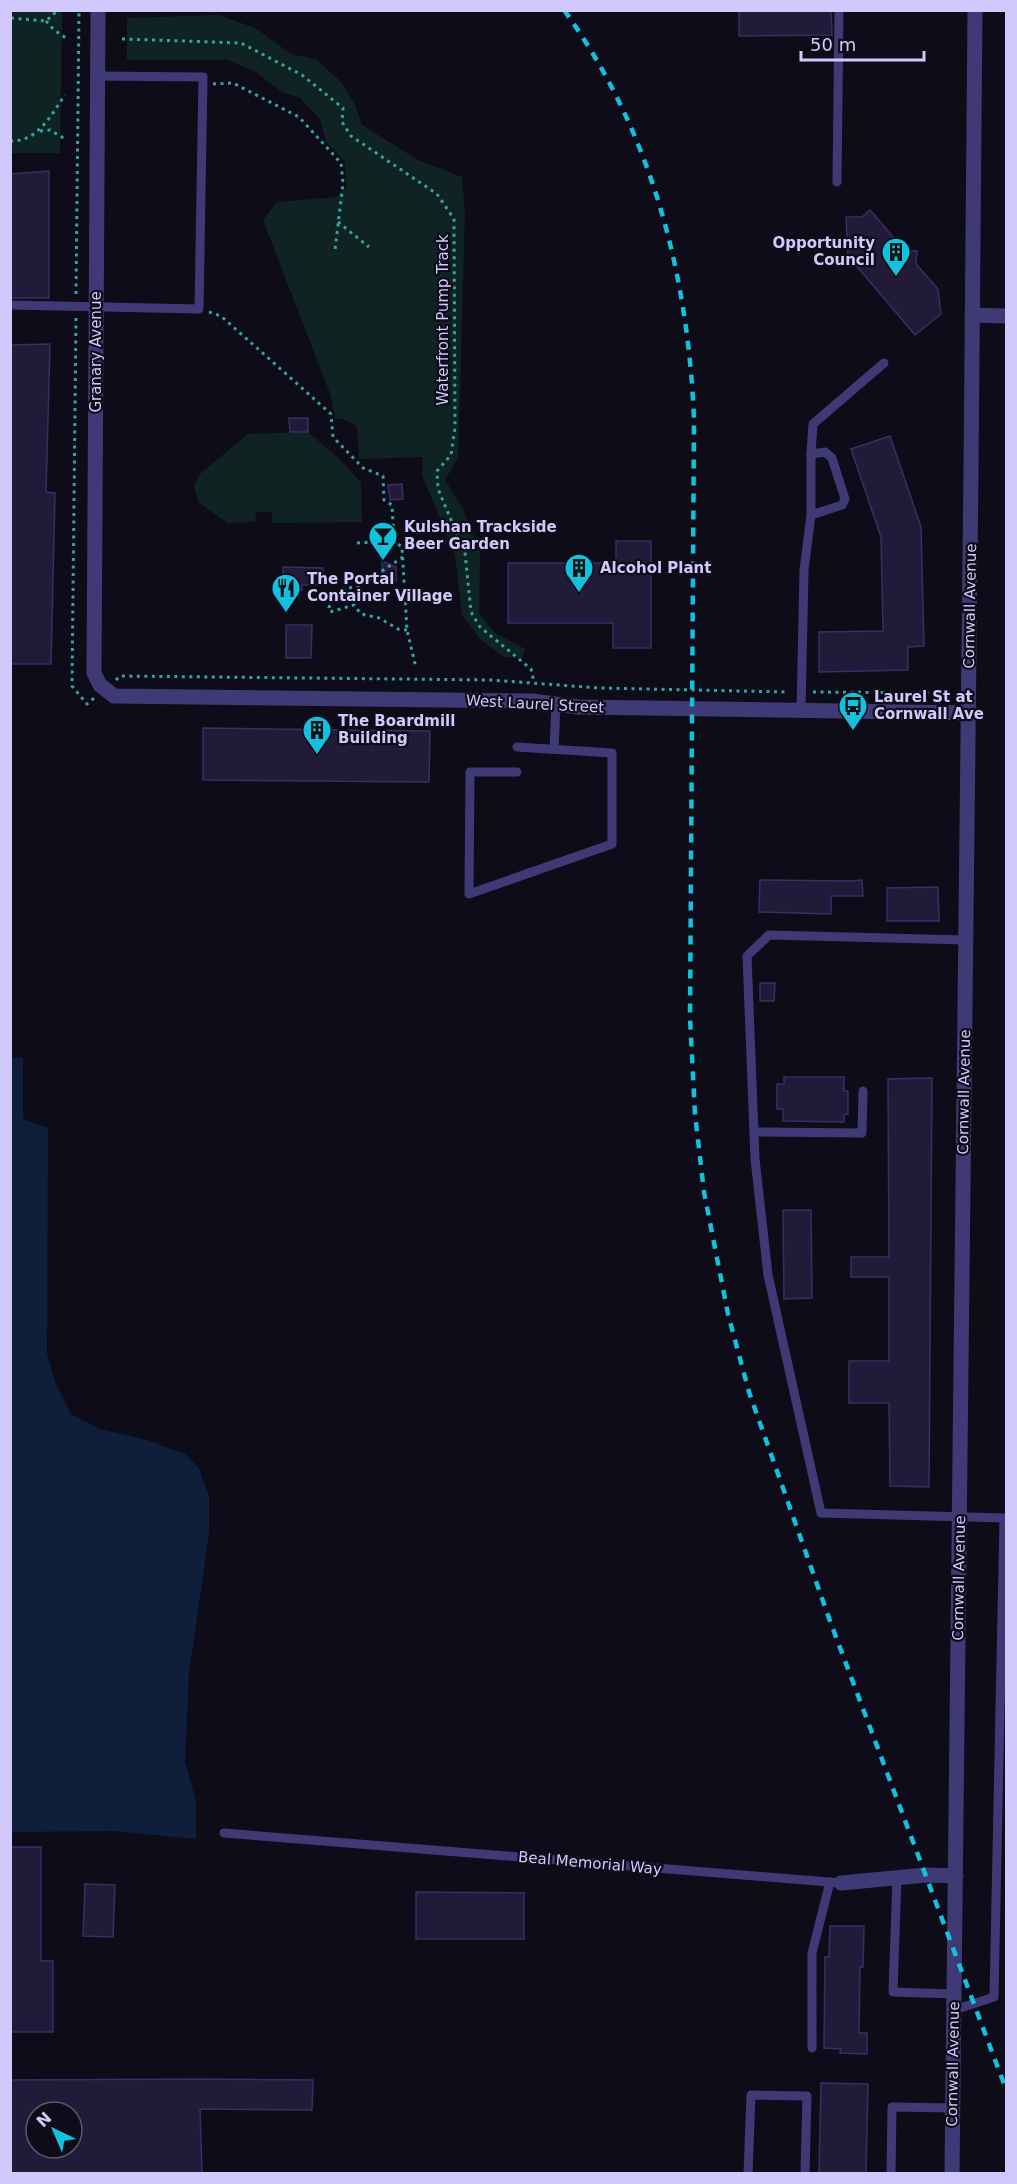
<svg xmlns="http://www.w3.org/2000/svg" width="1017" height="2184" viewBox="0 0 1017 2184" font-family="'DejaVu Sans',sans-serif">
	<rect width="100%" height="100%" fill="#0f0c1a"/>
	<g fill="#102323">
		<path d="M11,10L62,11L60,153H11Z"/>
		<path d="M219,15L255,28L291,54L316,59L341,82L355,104L362,125L418,160L462,177L465,212L458,458L445,480L463,509L480,552L479,613L495,633L525,649L522,658L504,657L480,639L462,615L455,555L422,475L423,457L359,459L357,426L343,419H335L331,396L263,220L277,202L336,197L346,187L345,162L326,142L320,119L300,98L282,92L257,73L228,60H127V18Z"/>
		<path d="M308,432L336,456L361,482L362,522L272,523V512H256L255,522L228,523L199,503L194,487L196,481L200,474L248,434Z"/>
	</g>
	<path fill="#0e1e3b" d="M11,1058H23V1119L48,1128L47,1353L55,1382L71,1414L100,1429L147,1440L185,1454L199,1468L209,1497V1534L189,1673L185,1762L196,1801V1839L113,1831L11,1832Z"/>
	<g fill="#211a39" stroke="#3b2d64" stroke-width="1.5" fill-rule="evenodd">
		<path d="M739,10H831L832,35L739,36Z"/>
		<path d="M49,171V298H10V174Z"/>
		<path d="M870,210L905,251H917L916,264L938,289L941,314L915,335L848,256L846,217H862Z"/>
		<path d="M50,344L46,492L55,493L51,664H10V345Z"/>
		<path d="M289,418H308V432H290Z"/>
		<path d="M890,436L921,527L924,646L908,647V670L819,672V632L883,631L881,537L851,449Z"/>
		<path d="M402,484L403,499L390,500L388,485Z"/>
		<path d="M616,541H651V648H613V623H508V563H616Z"/>
		<path d="M382,561L396,567V582L382,583Z"/>
		<path d="M283,567L323,568V585H302V590H283Z"/>
		<path d="M286,625H312L311,658H286Z"/>
		<path d="M203,728L430,731L429,782L203,780Z"/>
		<path d="M760,880L850,881L862,880L863,896H831V914L759,912Z"/>
		<path d="M938,887L939,921H887V888Z"/>
		<path d="M760,983H775L774,1001H760Z"/>
		<path d="M784,1077H844V1091H848V1114L844,1115V1122L783,1121V1109H777V1084H784Z"/>
		<path d="M932,1078L929,1487L890,1486L889,1403H849V1361H889V1277H851V1257H889L888,1079Z"/>
		<path d="M783,1210H811L812,1298L784,1299Z"/>
		<path d="M10,1847H41V1961H53V2032H10Z"/>
		<path d="M85,1884L115,1885L113,1937L83,1936Z"/>
		<path d="M416,1892L524,1893V1939H416Z"/>
		<path d="M830,1926H864L863,1967H860L859,2033H867V2054L840,2053L841,2049L824,2048L825,1957H829Z"/>
		<path d="M201,2079L313,2080L312,2110L200,2109L202,2174H10V2080ZM36,2112H72V2148H36Z"/>
		<path d="M821,2083L868,2084L866,2174H819Z"/>
	</g>
	<g fill="none" stroke-linecap="round" stroke-linejoin="round">
		<g stroke="#35a3a1" stroke-width="3" stroke-dasharray="3 4.5" stroke-linecap="butt">
			<path d="M11,18L46,21L58,10"/>
			<path d="M46,21L54,30L66,38"/>
			<path d="M122,39L241,43L302,75L343,108L342,122L351,136L437,194L454,219L455,428L451,455L437,471L438,489L465,553L471,612L480,627L531,669L534,682"/>
			<path d="M213,84L233,83L299,117L341,163L343,183L335,250"/>
			<path d="M40,131L50,130L65,139"/>
			<path d="M10,141C38,142 51,115 65,95"/>
			<path d="M338,222L369,247"/>
			<path d="M76,294L79,10"/>
			<path d="M209,312L221,316L331,414L333,437L363,468L383,476L384,500L392,505L394,541L402,547L407,630L416,668"/>
			<path d="M76,318L72,686L87,704L94,698"/>
			<path d="M357,543L394,541"/>
			<path d="M403,557L358,587L345,588L329,607L330,612L354,605L361,614L379,618L398,629L407,630"/>
			<path d="M116,680L120,676L491,680L599,688L788,692"/>
			<path d="M813,692L953,693"/>
		</g>
		<g stroke="#3f3a75" stroke-width="9">
			<path d="M837,182L839,10"/>
			<path d="M10,305L199,309L203,77L98,76"/>
			<path d="M811,454L825,452L832,458L845,499L842,505L811,515"/>
			<path d="M801,711L804,570L811,515V454L813,424L884,363"/>
			<path d="M554,749L556,704"/>
			<path d="M517,772H470L469,894L612,844V753L517,747"/>
			<path d="M754,1132L862,1133L863,1091"/>
			<path d="M224,1833L841,1883"/>
			<path d="M897,1877L893,1992L954,1994"/>
			<path d="M954,2010L994,1997L1004,1518L821,1513L768,1275L755,1159L747,956L769,935L966,940"/>
			<path d="M812,2048V1953L830,1882"/>
			<path d="M748,2174L751,2095L807,2096L805,2174"/>
			<path d="M891,2174L892,2107L953,2108"/>
		</g>
		<g stroke="#3f3a75" stroke-width="15">
			<path d="M972,315L1006,316"/>
			<path d="M841,1883L926,1875L956,1876"/>
		</g>
		<g stroke="#3f3a75" stroke-width="15">
			<path d="M98,10L94,673L100,685L114,696L532,701L578,707L968,713"/>
			<path d="M952,2174L971,469L975,10"/>
		</g>
		<path stroke="#11c1de" stroke-width="4.5" stroke-dasharray="9 8" stroke-linecap="butt" d="M564,10C651,130 688,273 694,419L690,1018L695,1114L704,1192L728,1314L749,1392L830,1621L1006,2089"/>
	</g>
	<defs>
		<g id="building-pin" transform="scale(1.5)"><path d="M0 17L-7.5 6A9.5 9.5 0 1 1 7.5 6Z" fill="#11c1de" stroke="#0f0c1a"/><path d="M-4-6H4V6H1V3H-1V6H-4ZM-2.5-4.3h1.7v1.8h-1.7ZM.8-4.3h1.7v1.8H.8ZM-2.5-1h1.7V.8h-1.7ZM.8-1h1.7V.8H.8Z" fill="#111"/></g>
		<g id="bar-pin" transform="scale(1.5)"><path d="M0 17L-7.5 6A9.5 9.5 0 1 1 7.5 6Z" fill="#11c1de" stroke="#0f0c1a"/><path d="M-6-5H6L.8 .8V4.5H3.5V6h-7V4.5H-.8V.8Z" fill="#111"/></g>
		<g id="restaurant-pin" transform="scale(1.5)"><path d="M0 17L-7.5 6A9.5 9.5 0 1 1 7.5 6Z" fill="#11c1de" stroke="#0f0c1a"/><path d="M-5-6h1v4h1v-4h1v4h1v-4h1v5L-1.5 .5V6h-2V.5L-5-1ZM5-6V6H3V1.5H1.5Q1.5-4 5-6Z" fill="#111"/></g>
		<g id="bus-pin" transform="scale(1.5)"><path d="M0 17L-7.5 6A9.5 9.5 0 1 1 7.5 6Z" fill="#11c1de" stroke="#0f0c1a"/><path d="M-5-6H5V4H4V6H2V4H-2V6H-4V4H-5ZM-3.5-4V0h7V-4ZM-3.5 1.2v1.5H-2V1.2ZM2 1.2v1.5H3.5V1.2Z" fill="#111"/></g>
	</defs>
	<g fill-rule="evenodd">
		<use href="#building-pin" x="896" y="252"/>
		<use href="#bar-pin" x="383" y="536"/>
		<use href="#building-pin" x="579" y="568"/>
		<use href="#restaurant-pin" x="286" y="588"/>
		<use href="#bus-pin" x="853" y="706"/>
		<use href="#building-pin" x="317" y="730"/>
	</g>
	<g text-anchor="middle" stroke-width="4.5" stroke-linejoin="round" paint-order="stroke">
		<g font-size="15" font-weight="bold" fill="#d1c9fb" stroke="#0f0c1a" text-anchor="start">
			<text x="875" y="248" text-anchor="end">Opportunity<tspan x="875" dy="17">Council</tspan></text>
			<text x="404" y="532">Kulshan Trackside<tspan x="404" dy="17">Beer Garden</tspan></text>
			<text x="600" y="573">Alcohol Plant</text>
			<text x="307" y="584">The Portal<tspan x="307" dy="17">Container Village</tspan></text>
			<text x="874" y="702">Laurel St at<tspan x="874" dy="17">Cornwall Ave</tspan></text>
			<text x="338" y="726">The Boardmill<tspan x="338" dy="17">Building</tspan></text>
		</g>
		<g font-size="15" fill="#d1c9fb" stroke="#0f0c1a">
			<text transform="translate(443 320) rotate(-90)" y="5">Waterfront Pump Track</text>
			<text transform="translate(96 352) rotate(-90)" y="5">Granary Avenue</text>
			<text transform="translate(970 606) rotate(-89)" y="5">Cornwall Avenue</text>
			<text transform="translate(535 704) rotate(3)" y="5">West Laurel Street</text>
			<text transform="translate(964 1092) rotate(-89)" y="5">Cornwall Avenue</text>
			<text transform="translate(959 1578) rotate(-89)" y="5">Cornwall Avenue</text>
			<text transform="translate(590 1863) rotate(5)" y="5">Beal Memorial Way</text>
			<text transform="translate(953 2064) rotate(-89)" y="5">Cornwall Avenue</text>
		</g>
	</g>
	<rect width="1017" height="2184" fill="none" stroke="#d1c9fb" stroke-width="24"/>
	<g transform="translate(54 2130) rotate(316)"><circle r="28" fill="#0f0c1a" stroke="#5d5874" stroke-width="1.5"/>
	<path d="M0-4.5L10 22L0 15L-10 22Z" fill="#11c1de"/>
	<text y="-9" font-size="16" font-weight="bold" text-anchor="middle" fill="#d1c9fb">N</text>
	</g>
	<path d="M801 51v9h123v-9" fill="none" stroke="#d1c9fb" stroke-width="3"/>
	<text x="810" y="51" font-size="18" fill="#d1c9fb" stroke="#0f0c1a" stroke-width="4.5" paint-order="stroke">50 m</text>
</svg>
